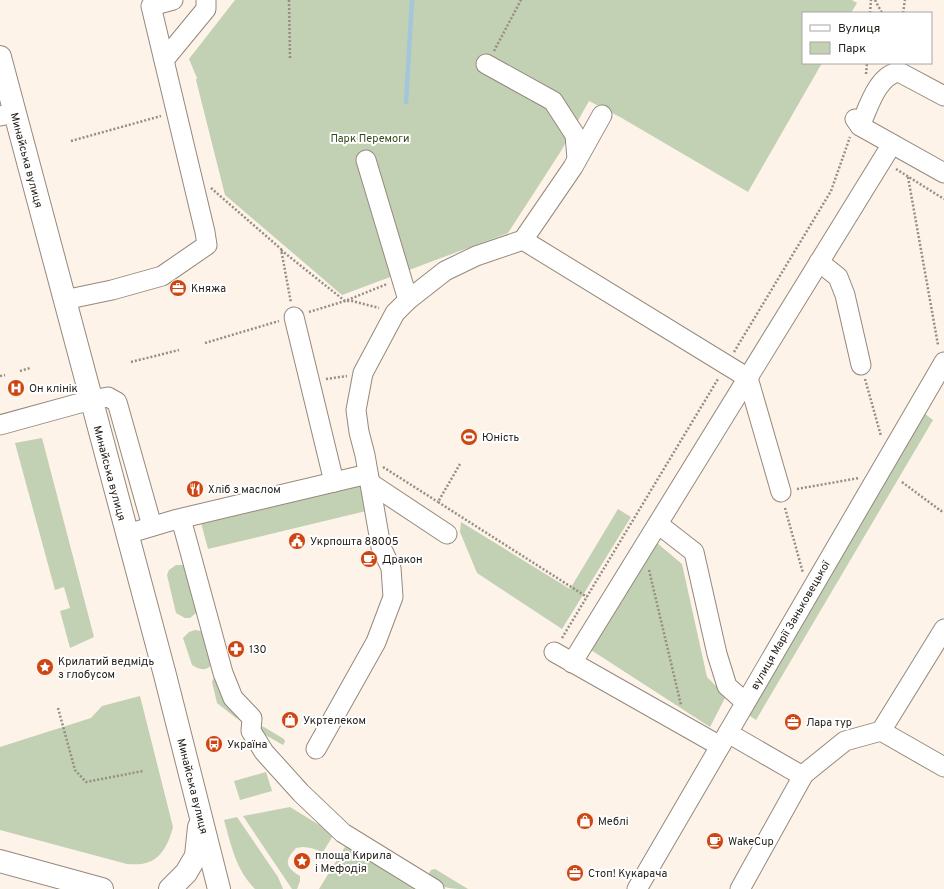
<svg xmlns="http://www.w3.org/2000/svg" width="944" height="889" viewBox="0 0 944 889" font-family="Overpass,sans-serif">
	<rect width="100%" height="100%" fill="#fef3e8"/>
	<g fill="#c2d0b3">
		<path d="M235,0H852L857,3L851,13H803V63H822L748,192L620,117L589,101L561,151L508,233L342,295L225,195L196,80L197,78L189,59Z"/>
		<path d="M924,413L933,420L756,720L747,714Z"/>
		<path d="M42,438L94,637L70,648L60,611L70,608L64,587L55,590L15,443Z"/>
		<path d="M359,479L366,511L208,549L200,519Z"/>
		<path d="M618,509L631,517L562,629L477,573L460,532L461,522L570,589Z"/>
		<path d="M657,543L682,564L707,677L726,696L710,727L591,650Z"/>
		<path d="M176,565H184L197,612L190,618H185L176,613L167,575L169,570Z"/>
		<path d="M195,630L206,632L211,665C206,672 198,669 192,665L183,638L189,632Z"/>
		<path d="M219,678L245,723L236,718L217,703L212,682L213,679Z"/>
		<path d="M140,696L173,827C169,842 162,859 146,863C140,865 133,864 127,864L0,830V747L91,718L102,706Z"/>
		<path d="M260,726L264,727L284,739L285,742L283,745L260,732Z"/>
		<path d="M266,772L272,791L240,800L234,781Z"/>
		<path d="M290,807L334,834L323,852L311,848L303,847L296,848C284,861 285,867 300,876V881L297,889H292L243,816Z"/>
		<path d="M237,817L278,877L283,889H255C236,870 231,845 224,820Z"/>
		<path d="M348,842L424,889H319Z"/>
		<path d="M435,869L468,889C450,889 440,889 428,875L431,870Z"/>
	</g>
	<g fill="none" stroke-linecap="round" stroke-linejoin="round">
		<path stroke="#a4c6db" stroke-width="4.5" d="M406,102L412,0"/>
		<g stroke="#95897d" stroke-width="21">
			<g id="minor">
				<path d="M164,60L206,9V0"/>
				<path d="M486,64L553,101L575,135L577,159"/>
				<path d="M0,116L15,113"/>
				<path d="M855,119L860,126L944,173"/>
				<path d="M860,126C868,109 877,75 899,72L944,96"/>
				<path d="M366,160L408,300"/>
				<path d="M523,240L748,378L781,492"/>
				<path d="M819,262L838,277L845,295L861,365"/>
				<path d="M64,300L112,290L162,276L207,245L205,232L151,6L173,0"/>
				<path d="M294,317L334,482"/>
				<path d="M0,425L91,400L108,397L117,402L152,526"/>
				<path d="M370,483L447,534"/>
				<path d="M180,523L183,526L223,673L233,698L252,718L251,731L264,752L301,793L343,833L434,889"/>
				<path d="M658,524L694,552L717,654L727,686L745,702"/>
				<path d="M127,534L174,520L368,474"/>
				<path d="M554,652L720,746"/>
				<path d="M572,663L892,144"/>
				<path d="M881,731L944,629"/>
				<path d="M728,733L799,774H804L845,741L881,731L944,767"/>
				<path d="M316,749L376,642L393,597L391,568L381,547L365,455L359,432L356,410L363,373L395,313L408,300L445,271L476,256L523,240L573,167L602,115"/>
				<path d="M637,889L944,362"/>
				<path d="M740,889L804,774"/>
			</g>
		</g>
		<g stroke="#95897d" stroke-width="24">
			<g id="major">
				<path d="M0,57L165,675L219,889"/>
				<path d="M0,861L102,889"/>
				<path d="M170,889L186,873L196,856L199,827"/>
			</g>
		</g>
		<g stroke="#968e85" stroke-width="2.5" stroke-dasharray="2 2" stroke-linecap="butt">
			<path d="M289,0L290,58"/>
			<path d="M875,0L882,13"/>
			<path d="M870,13L871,0"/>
			<path d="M903,13L905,0"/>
			<path d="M494,51L521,0"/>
			<path d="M866,74L867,63"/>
			<path d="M71,141L161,116"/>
			<path d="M896,169L944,199"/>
			<path d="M908,177L938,345"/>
			<path d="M211,188L281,249L291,303"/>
			<path d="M281,250L345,301H352L379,308"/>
			<path d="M309,312L345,301L387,284"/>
			<path d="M205,343L279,321"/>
			<path d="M734,352L831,191L850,137"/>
			<path d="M131,362L179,350"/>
			<path d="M20,371L30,368"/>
			<path d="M0,376L5,375"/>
			<path d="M326,379L347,376"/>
			<path d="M865,379L881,436"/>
			<path d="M460,464L438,502L587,597"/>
			<path d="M383,467L438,502"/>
			<path d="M902,482L941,511L944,510"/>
			<path d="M797,489L859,478"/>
			<path d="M785,508L803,573"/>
			<path d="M649,570L681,705"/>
			<path d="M562,638L718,379"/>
			<path d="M58,708L75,770L86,782L143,771"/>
		</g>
		<use href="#minor" stroke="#fff" stroke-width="19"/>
		<use href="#major" stroke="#fff" stroke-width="22"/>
	</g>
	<defs>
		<g id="office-disc" transform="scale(0.9)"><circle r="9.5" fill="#cd4612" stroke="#fff"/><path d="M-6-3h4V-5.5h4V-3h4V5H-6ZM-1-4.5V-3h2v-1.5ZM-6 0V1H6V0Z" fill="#fff"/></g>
		<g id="hospital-disc" transform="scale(0.9)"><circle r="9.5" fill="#cd4612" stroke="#fff"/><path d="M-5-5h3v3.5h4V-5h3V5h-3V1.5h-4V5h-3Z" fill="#fff"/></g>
		<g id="stadium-disc" transform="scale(0.9)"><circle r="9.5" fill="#cd4612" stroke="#fff"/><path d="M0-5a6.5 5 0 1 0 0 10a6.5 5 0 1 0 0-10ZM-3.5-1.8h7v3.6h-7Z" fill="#fff"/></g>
		<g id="restaurant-disc" transform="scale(0.9)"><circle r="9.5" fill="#cd4612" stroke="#fff"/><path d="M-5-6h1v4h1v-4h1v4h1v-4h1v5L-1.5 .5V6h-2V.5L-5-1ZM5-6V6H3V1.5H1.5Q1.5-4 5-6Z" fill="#fff"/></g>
		<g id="civic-disc" transform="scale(0.9)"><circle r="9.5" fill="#cd4612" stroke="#fff"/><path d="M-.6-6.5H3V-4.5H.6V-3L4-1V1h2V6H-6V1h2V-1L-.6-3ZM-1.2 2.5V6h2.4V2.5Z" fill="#fff"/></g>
		<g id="cafe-disc" transform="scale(0.9)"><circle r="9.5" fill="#cd4612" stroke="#fff"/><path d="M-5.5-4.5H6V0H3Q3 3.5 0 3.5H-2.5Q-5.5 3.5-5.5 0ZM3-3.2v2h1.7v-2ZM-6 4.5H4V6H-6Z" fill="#fff"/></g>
		<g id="pharmacy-disc" transform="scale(0.9)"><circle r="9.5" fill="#cd4612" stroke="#fff"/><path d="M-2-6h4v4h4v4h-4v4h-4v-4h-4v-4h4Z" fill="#fff"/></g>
		<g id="sight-disc" transform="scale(0.9)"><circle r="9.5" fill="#cd4612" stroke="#fff"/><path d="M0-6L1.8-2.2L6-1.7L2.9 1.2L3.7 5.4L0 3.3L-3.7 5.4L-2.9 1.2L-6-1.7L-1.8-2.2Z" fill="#fff"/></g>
		<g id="shop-disc" transform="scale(0.9)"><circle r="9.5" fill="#cd4612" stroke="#fff"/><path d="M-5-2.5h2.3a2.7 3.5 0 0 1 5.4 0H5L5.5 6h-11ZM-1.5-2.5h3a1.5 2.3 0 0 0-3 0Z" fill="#fff"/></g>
		<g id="bus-disc" transform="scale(0.9)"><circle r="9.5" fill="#cd4612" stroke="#fff"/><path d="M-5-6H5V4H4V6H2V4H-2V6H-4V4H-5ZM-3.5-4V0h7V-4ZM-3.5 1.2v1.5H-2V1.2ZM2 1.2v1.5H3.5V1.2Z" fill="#fff"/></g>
	</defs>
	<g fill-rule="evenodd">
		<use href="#office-disc" x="178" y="288"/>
		<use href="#hospital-disc" x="16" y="388"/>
		<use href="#stadium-disc" x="469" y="437"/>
		<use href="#restaurant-disc" x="195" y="489"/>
		<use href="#civic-disc" x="297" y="541"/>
		<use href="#cafe-disc" x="369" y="559"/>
		<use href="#pharmacy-disc" x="236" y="649"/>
		<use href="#sight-disc" x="45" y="667"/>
		<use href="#shop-disc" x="290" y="720"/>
		<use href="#office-disc" x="793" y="722"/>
		<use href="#bus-disc" x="214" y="744"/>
		<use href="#shop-disc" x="585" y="821"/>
		<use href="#cafe-disc" x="715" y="841"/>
		<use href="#sight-disc" x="302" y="861"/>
		<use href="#office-disc" x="575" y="873"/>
	</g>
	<g text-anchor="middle" stroke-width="4" stroke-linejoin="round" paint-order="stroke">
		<g font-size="11" fill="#354818" stroke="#fff">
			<text x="370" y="142">Парк Перемоги</text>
		</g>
		<g font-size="11" fill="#26211c" stroke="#fff">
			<text transform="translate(27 160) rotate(75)" y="4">Минайська вулиця</text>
			<text transform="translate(110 473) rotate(75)" y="4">Минайська вулиця</text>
			<text transform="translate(790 625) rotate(-60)" y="4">вулиця Марії Заньковецької</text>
			<text transform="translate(193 786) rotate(76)" y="4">Минайська вулиця</text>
		</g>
		<g font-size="11" fill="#26211c" stroke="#fff" text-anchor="start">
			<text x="191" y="292">Княжа</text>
			<text x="29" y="392">Он клінік</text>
			<text x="482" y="441">Юність</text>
			<text x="208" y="493">Хліб з маслом</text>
			<text x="310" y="545">Укрпошта 88005</text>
			<text x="382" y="563">Дракон</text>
			<text x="249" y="653">130</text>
			<text x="58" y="665">Крилатий ведмідь<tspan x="58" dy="13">з глобусом</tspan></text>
			<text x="303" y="724">Укртелеком</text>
			<text x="806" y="726">Лара тур</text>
			<text x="227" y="748">Україна</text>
			<text x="598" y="825">Меблi</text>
			<text x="728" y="845">WakeCup</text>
			<text x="315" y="859">площа Кирила<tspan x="315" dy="13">і Мефодія</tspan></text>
			<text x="588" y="877">Стоп! Кукарача</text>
		</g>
	</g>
	<rect x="802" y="12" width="130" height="52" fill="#ffffff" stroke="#a8a6a4"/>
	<rect x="810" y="25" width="20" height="6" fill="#ffffff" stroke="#a8a6a4"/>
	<text x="838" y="32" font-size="12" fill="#26211c">Вулиця</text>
	<rect x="810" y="42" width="20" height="12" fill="#c2d0b3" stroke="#a8a6a4"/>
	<text x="838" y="52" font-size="12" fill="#26211c">Парк</text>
</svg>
